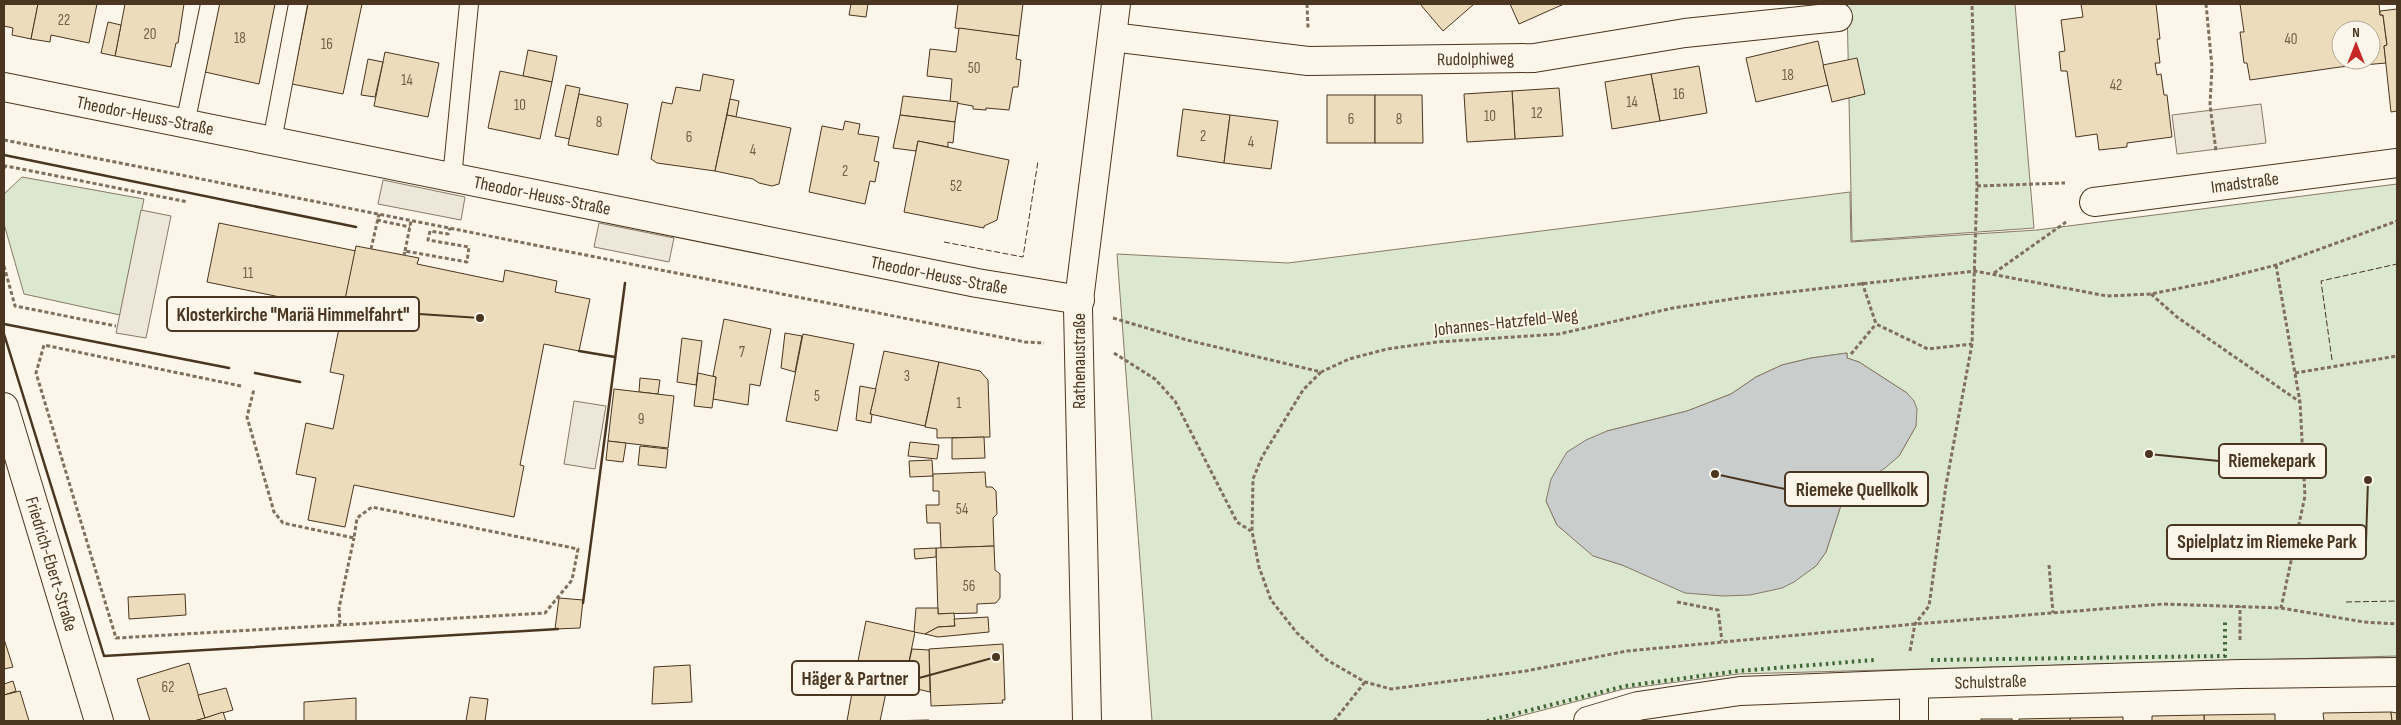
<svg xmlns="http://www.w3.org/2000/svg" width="2401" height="725" viewBox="0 0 2401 725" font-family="'Sofia Sans Condensed',sans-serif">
	<rect width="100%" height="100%" fill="#fbf6e9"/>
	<g fill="#dce7d0" stroke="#887966" fill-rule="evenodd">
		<path d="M1847,4H2015L2034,228L1852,241Z"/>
		<path d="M22,177L144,199L120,315L24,294L4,224V194Z"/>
		<path d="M2397,184V656L1738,674L1624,689L1501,721H1152L1117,254L1288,263L1850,192L1851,242L2037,230ZM1847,353V358L1859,362L1907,393L1916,426L1899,456L1853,489L1842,502L1826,552L1816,566L1781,588L1622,565L1594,556L1557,525L1546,501L1607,431L1687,411L1731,394L1756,377L1782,365L1811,358Z"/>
	</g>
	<g fill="#ede7d9" stroke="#887966">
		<path d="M2261,104L2266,143L2177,154L2172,115Z"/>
		<path d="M383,180L465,197L461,220L378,204Z"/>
		<path d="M141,210L171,216L146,338L116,333Z"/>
		<path d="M599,223L674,238L669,262L594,247Z"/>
		<path d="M574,401L606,406L595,469L564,464Z"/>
	</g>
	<path fill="#c9cecd" stroke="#887966" d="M1847,353V358L1859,362L1907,393L1914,401L1917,409L1916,426L1899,456L1885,468L1853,489L1842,502L1826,552L1816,566L1794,582L1782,588L1750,595L1723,596L1685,593L1622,565L1593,556L1557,525L1546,501L1551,479L1567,452L1586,440L1607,431L1687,411L1731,394L1756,377L1782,365L1811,358Z"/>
	<g fill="#ecdcbc" stroke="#4a3520" fill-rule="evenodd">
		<path d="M4,4H38L31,39L12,35L13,28L4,26Z"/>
		<path d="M38,4H97L89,43L51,35L50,42L31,39Z"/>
		<path d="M125,4H184L178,43H176L171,67L115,56Z"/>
		<path d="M219,4H275L259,84L205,72Z"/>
		<path d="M308,4H362L343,94L292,84Z"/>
		<path d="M851,4H868L866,17L849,15Z"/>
		<path d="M958,4H1023L1019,36L955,28Z"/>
		<path d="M1420,4H1474L1443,31Z"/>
		<path d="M1510,4H1564L1519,24Z"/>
		<path d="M2081,4H2156L2160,39H2157L2160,63H2155L2157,75L2161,74L2164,95H2167L2172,137L2127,143V147L2099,150L2097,134L2076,137L2067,71H2061L2059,52L2065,51L2061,20L2083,17Z"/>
		<path d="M2240,4H2379L2380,15H2383L2387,45L2384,46L2386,63L2340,67L2250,80L2247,63H2244L2240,32H2244ZM2341,30H2371V60H2341Z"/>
		<path d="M2397,9V111L2391,112L2384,46L2387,45L2383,15H2380V11Z"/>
		<path d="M108,22L121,25L115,56L101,53Z"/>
		<path d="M959,28L1019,36L1016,59L1021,60L1018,87H1013L1009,110L986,108V110L973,109V106L950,102L952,79L927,76L930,49L956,52Z"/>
		<path d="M1818,41L1828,85L1756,102L1746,58Z"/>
		<path d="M528,50L557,56L552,82L523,76Z"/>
		<path d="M385,52L439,63L428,117L374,106Z"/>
		<path d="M1857,58L1865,94L1832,102L1823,65Z"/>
		<path d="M368,59L383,62L375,97L361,95Z"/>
		<path d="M1699,66L1707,113L1660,121L1651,74Z"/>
		<path d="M500,71L552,82L540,139L488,128Z"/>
		<path d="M703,74L734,80L715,171L657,163L651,159L662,102L672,104L676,87L700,91Z"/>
		<path d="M1651,74L1660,121L1612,129L1605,82Z"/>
		<path d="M566,85L580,88L570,139L555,136Z"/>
		<path d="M1559,88L1563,136L1515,139L1512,91Z"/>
		<path d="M1512,91L1515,139L1467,142L1464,94Z"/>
		<path d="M579,94L628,104L618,155L568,145Z"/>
		<rect x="1327" y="95" width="48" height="48"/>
		<path d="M1375,95H1422L1423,143H1375Z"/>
		<path d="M903,96L958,102L955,122L900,115Z"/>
		<path d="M730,99L739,101L736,117L727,115Z"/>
		<path d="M1183,109L1230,115L1224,163L1177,156Z"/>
		<path d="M727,115L791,128L779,184L772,186L759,183L753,179L715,171Z"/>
		<path d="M900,115L955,122L953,143L948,142V147L918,141L916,151L893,148Z"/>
		<path d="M1230,115L1278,121L1271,169L1224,163Z"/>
		<path d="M845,121L860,124L858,134L879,137L874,161L879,162L875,182L870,181L865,204L809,192L822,126L843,130Z"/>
		<path d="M918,141L1009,160L997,220L984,226V228L904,212Z"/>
		<path d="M219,223L356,251L343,310L207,282Z"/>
		<path d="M356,246L419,258L417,264L503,282L505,270L557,281L555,292L590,299L579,351L544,344L520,465L524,466L514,517L354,485L345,527L308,520L316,478L296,474L306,423L333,429L344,375L330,372Z"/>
		<path d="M724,319L771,329L760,386L750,384L748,405L713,399L716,377L713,376Z"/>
		<path d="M785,333L802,336L795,372L781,368Z"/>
		<path d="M803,334L854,344L837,431L786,421Z"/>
		<path d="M682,338L702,341L696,385L677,382Z"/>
		<path d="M884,351L939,362L925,426L870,414Z"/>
		<path d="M939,362L980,371L988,380L990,437L937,438V429L925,427Z"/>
		<path d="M698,373L716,377L712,408L694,406Z"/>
		<path d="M640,378L660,380L658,394L639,392Z"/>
		<path d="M860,386L876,389L870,414H872L871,423L856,420Z"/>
		<path d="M614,389L674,396L668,448L608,441Z"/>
		<path d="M984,437L985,458L952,459V438Z"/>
		<path d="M608,441L626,443L623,462L606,460Z"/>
		<path d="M910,442L939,445L937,459L908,456Z"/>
		<path d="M640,446L668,449L666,468L638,465Z"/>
		<path d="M932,460L933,476L910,477L909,461Z"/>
		<path d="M985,472L986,487H992L996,491L997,514L993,518L994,546L941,548L940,523H927L926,505H939V491H933V474Z"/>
		<path d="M994,546L995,570L1000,574V598L996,603L977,604V613L938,614L936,548Z"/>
		<path d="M936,548V557L915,559L914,549Z"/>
		<path d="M185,594L186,615L129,619L128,597Z"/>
		<path d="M559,598L583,600L580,628L555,629Z"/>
		<path d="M916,608H938V614L954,613L955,626L938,627L925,634L914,632Z"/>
		<path d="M988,617L989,632L938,637L925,634L938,627L955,626L954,619Z"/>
		<path d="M866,621L915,632L904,686L855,676Z"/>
		<path d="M4,639L13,667L4,669Z"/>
		<path d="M1003,644L1005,700H1002L1003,703L931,706L929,649Z"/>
		<path d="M912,649L929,650L930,692L904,686Z"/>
		<path d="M189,663L205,718L194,721H150L137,679Z"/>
		<path d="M690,665L692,702L652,704L654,667Z"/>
		<path d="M855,676L888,683L880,721H847Z"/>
		<path d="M13,681L16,691L4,695V684Z"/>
		<path d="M226,688L233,710L205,718L198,695Z"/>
		<path d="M20,691L29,721H4V695Z"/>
		<path d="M470,697L488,699L485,721H466Z"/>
		<path d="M356,698V721H304V702Z"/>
		<path d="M223,712L226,721H194L205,718Z"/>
		<path d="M2391,712L2392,721H2324L2323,713Z"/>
		<path d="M2391,712L2397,713V721H2392Z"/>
		<path d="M2275,714V721H2204V715Z"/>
		<path d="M2204,715V721H2152V716Z"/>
		<path d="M2123,717V721H2070V718Z"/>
		<path d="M2070,718V721H2019V719Z"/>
		<rect x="1981" y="719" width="31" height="2"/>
		<path d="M929,720V721H883Z"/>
	</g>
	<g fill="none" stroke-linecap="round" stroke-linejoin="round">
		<g stroke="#4a3520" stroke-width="20">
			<g id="lane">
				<path d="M185,124L210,4"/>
				<path d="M272,141L298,4"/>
				<path d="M452,178L469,4"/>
			</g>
		</g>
		<g stroke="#4a3520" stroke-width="30">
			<g id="street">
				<path id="s1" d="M1112,37L1308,61L1534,58L1685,33L1838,17"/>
				<path id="s2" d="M4,87L977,283L1080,300"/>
				<path id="s3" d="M2094,202L2397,163"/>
				<path id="s4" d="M4,407L99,721"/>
				<path d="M1914,684V721"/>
				<path id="s5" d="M1588,721L1638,706L1740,691L1914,684L2240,674L2397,672"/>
			</g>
		</g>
		<g stroke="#4a3520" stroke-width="30">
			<path id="secondary" d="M1087,721L1078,308L1116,4"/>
		</g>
		<g stroke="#7f6f5c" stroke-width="3" stroke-dasharray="4 2.5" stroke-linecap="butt">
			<path d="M1307,4L1308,28"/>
			<path d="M2206,4L2212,67L2210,105L2216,151"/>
			<path d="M4,140L1025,342L1044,343"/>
			<path d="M4,168L6,166L188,202"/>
			<path d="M1977,186L2065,183"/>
			<path d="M377,220L410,227"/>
			<path d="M371,249L379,214"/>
			<path d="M405,251L411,221"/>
			<path d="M404,256L405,251L467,262L469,247L428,240L430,231L448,234L450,228"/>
			<path d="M2276,265L2300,402L2305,496L2281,608"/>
			<path d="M4,266L15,306L116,326"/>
			<path d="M1994,273L2066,222"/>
			<path d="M1862,282L1876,324L1928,349L1972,344"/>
			<path d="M2151,294L2177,317L2300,402"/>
			<path d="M1113,318L1187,340L1321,372L1349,359L1387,349L1437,342L1559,334L1673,308L1745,297L1975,271L2107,296L2151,294L2210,282L2276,265L2397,221"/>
			<path d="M1114,353L1155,379L1175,401L1237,522L1251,531"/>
			<path d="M1851,354L1876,324"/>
			<path d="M1321,372L1303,390L1262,457L1253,479L1252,531L1259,567L1271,600L1297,633L1327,660L1365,682L1391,689L1526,671L1627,651L1915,624L2163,604L2281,608L2364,622L2397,624"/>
			<path d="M2295,373L2397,356"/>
			<path d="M241,386L44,345L36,373L116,638L545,613L572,580L578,549L372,507L357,518L354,538L283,523L274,512L247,417L254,389"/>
			<path d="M2049,565L2053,613"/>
			<path d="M1677,602L1718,610L1722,641"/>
			<path d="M340,624L339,608L354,538"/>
			<path d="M2240,640V606"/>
			<path d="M1910,651L1915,624L1929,606L1946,485L1972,344L1977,186L1972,4"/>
			<path d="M1334,721L1365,682"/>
		</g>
		<use href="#lane" stroke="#fbf6e9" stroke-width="18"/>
		<use href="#street" stroke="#fbf6e9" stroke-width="28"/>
		<use href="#secondary" stroke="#fbf6e9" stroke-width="28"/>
		<g stroke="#436837" stroke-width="4" stroke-dasharray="2.5 4" stroke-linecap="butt">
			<path d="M1931,660L2225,656V619"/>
			<path d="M1487,721L1625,686L1738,671L1874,660"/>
		</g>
		<g stroke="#4a3520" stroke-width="1" stroke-dasharray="6 2.5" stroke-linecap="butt">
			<path d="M944,242L1023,257L1038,161"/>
			<path d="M2332,360L2321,281L2397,264"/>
			<path d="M2346,602L2397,601"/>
		</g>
		<g stroke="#4a3520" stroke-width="2.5">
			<path d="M4,155L356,227"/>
			<path d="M4,324L229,368"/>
			<path d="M4,334L104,656L558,629"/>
			<path d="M579,351L615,357"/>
			<path d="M255,373L300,382"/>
			<path d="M583,603L625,283"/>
		</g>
	</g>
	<g text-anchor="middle" stroke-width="4" stroke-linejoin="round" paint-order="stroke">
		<g font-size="15" fill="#725f47">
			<text x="64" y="25">22</text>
			<text x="150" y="39">20</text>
			<text x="240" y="43">18</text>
			<text x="2291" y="44">40</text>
			<text x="327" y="49">16</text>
			<text x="974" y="73">50</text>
			<text x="1788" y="80">18</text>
			<text x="407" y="85">14</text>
			<text x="2116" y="90">42</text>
			<text x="1679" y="99">16</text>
			<text x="1632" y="107">14</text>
			<text x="520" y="110">10</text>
			<text x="1537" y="118">12</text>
			<text x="1490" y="121">10</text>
			<text x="1351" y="124">6</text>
			<text x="1399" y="124">8</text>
			<text x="599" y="127">8</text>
			<text x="1203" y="141">2</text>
			<text x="689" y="142">6</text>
			<text x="1251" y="147">4</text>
			<text x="753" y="155">4</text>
			<text x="845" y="176">2</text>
			<text x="956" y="191">52</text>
			<text x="248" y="278">11</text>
			<text x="742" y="357">7</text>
			<text x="907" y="381">3</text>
			<text x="817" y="401">5</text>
			<text x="959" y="408">1</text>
			<text x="641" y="424">9</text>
			<text x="962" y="514">54</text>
			<text x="969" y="591">56</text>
			<text x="168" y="692">62</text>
		</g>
		<g font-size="18" fill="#4a3520" stroke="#fbf6e9">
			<text dy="6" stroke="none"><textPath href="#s1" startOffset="365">Rudolphiweg</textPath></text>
			<text dy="6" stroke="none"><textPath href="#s2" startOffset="144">Theodor-Heuss-Straße</textPath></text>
			<text dy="6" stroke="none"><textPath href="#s3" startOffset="152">Imadstraße</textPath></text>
			<text dy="6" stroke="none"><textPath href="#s2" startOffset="549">Theodor-Heuss-Straße</textPath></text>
			<text dy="6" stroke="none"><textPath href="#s2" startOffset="954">Theodor-Heuss-Straße</textPath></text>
			<text transform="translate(1506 322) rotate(-6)" y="6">Johannes-Hatzfeld-Weg</text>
			<text transform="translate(1079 361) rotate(-90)" y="6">Rathenaustraße</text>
			<text dy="6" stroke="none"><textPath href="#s4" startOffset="164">Friedrich-Ebert-Straße</textPath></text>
			<text dy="6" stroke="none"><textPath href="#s5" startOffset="406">Schulstraße</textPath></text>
		</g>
	</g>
	<path fill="none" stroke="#4a3520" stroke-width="2" d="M480 318L419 314M2149 454L2219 461M1715 474L1785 489M2368 480L2366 542M996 657L919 678"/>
	<g fill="#4a3520" stroke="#fbf6e9" stroke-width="2">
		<circle cx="480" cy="318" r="5"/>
		<circle cx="2149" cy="454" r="5"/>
		<circle cx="1715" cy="474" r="5"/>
		<circle cx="2368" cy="480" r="5"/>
		<circle cx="996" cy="657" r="5"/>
	</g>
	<g fill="#fbf6e9" stroke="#4a3520" stroke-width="2">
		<rect x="167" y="297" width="252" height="34" rx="5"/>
		<rect x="2219" y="444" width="107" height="34" rx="5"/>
		<rect x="1785" y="472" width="143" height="34" rx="5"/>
		<rect x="2167" y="525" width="199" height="34" rx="5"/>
		<rect x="792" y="661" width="127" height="34" rx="5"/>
	</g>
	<g font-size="19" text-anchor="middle" font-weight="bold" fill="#4a3520">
		<text x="293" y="321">Klosterkirche "Mariä Himmelfahrt"</text>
		<text x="2272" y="467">Riemekepark</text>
		<text x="1857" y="496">Riemeke Quellkolk</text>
		<text x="2267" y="548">Spielplatz im Riemeke Park</text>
		<text x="855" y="685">Häger &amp; Partner</text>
	</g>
	<rect width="2401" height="725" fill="none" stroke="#4a3520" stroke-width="10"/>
	<g transform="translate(2356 45)"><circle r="24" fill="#fbf6e9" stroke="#b4a999"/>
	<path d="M0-4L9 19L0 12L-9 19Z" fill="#c62828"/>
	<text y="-8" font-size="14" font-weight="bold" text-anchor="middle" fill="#4a3520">N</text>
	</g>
</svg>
